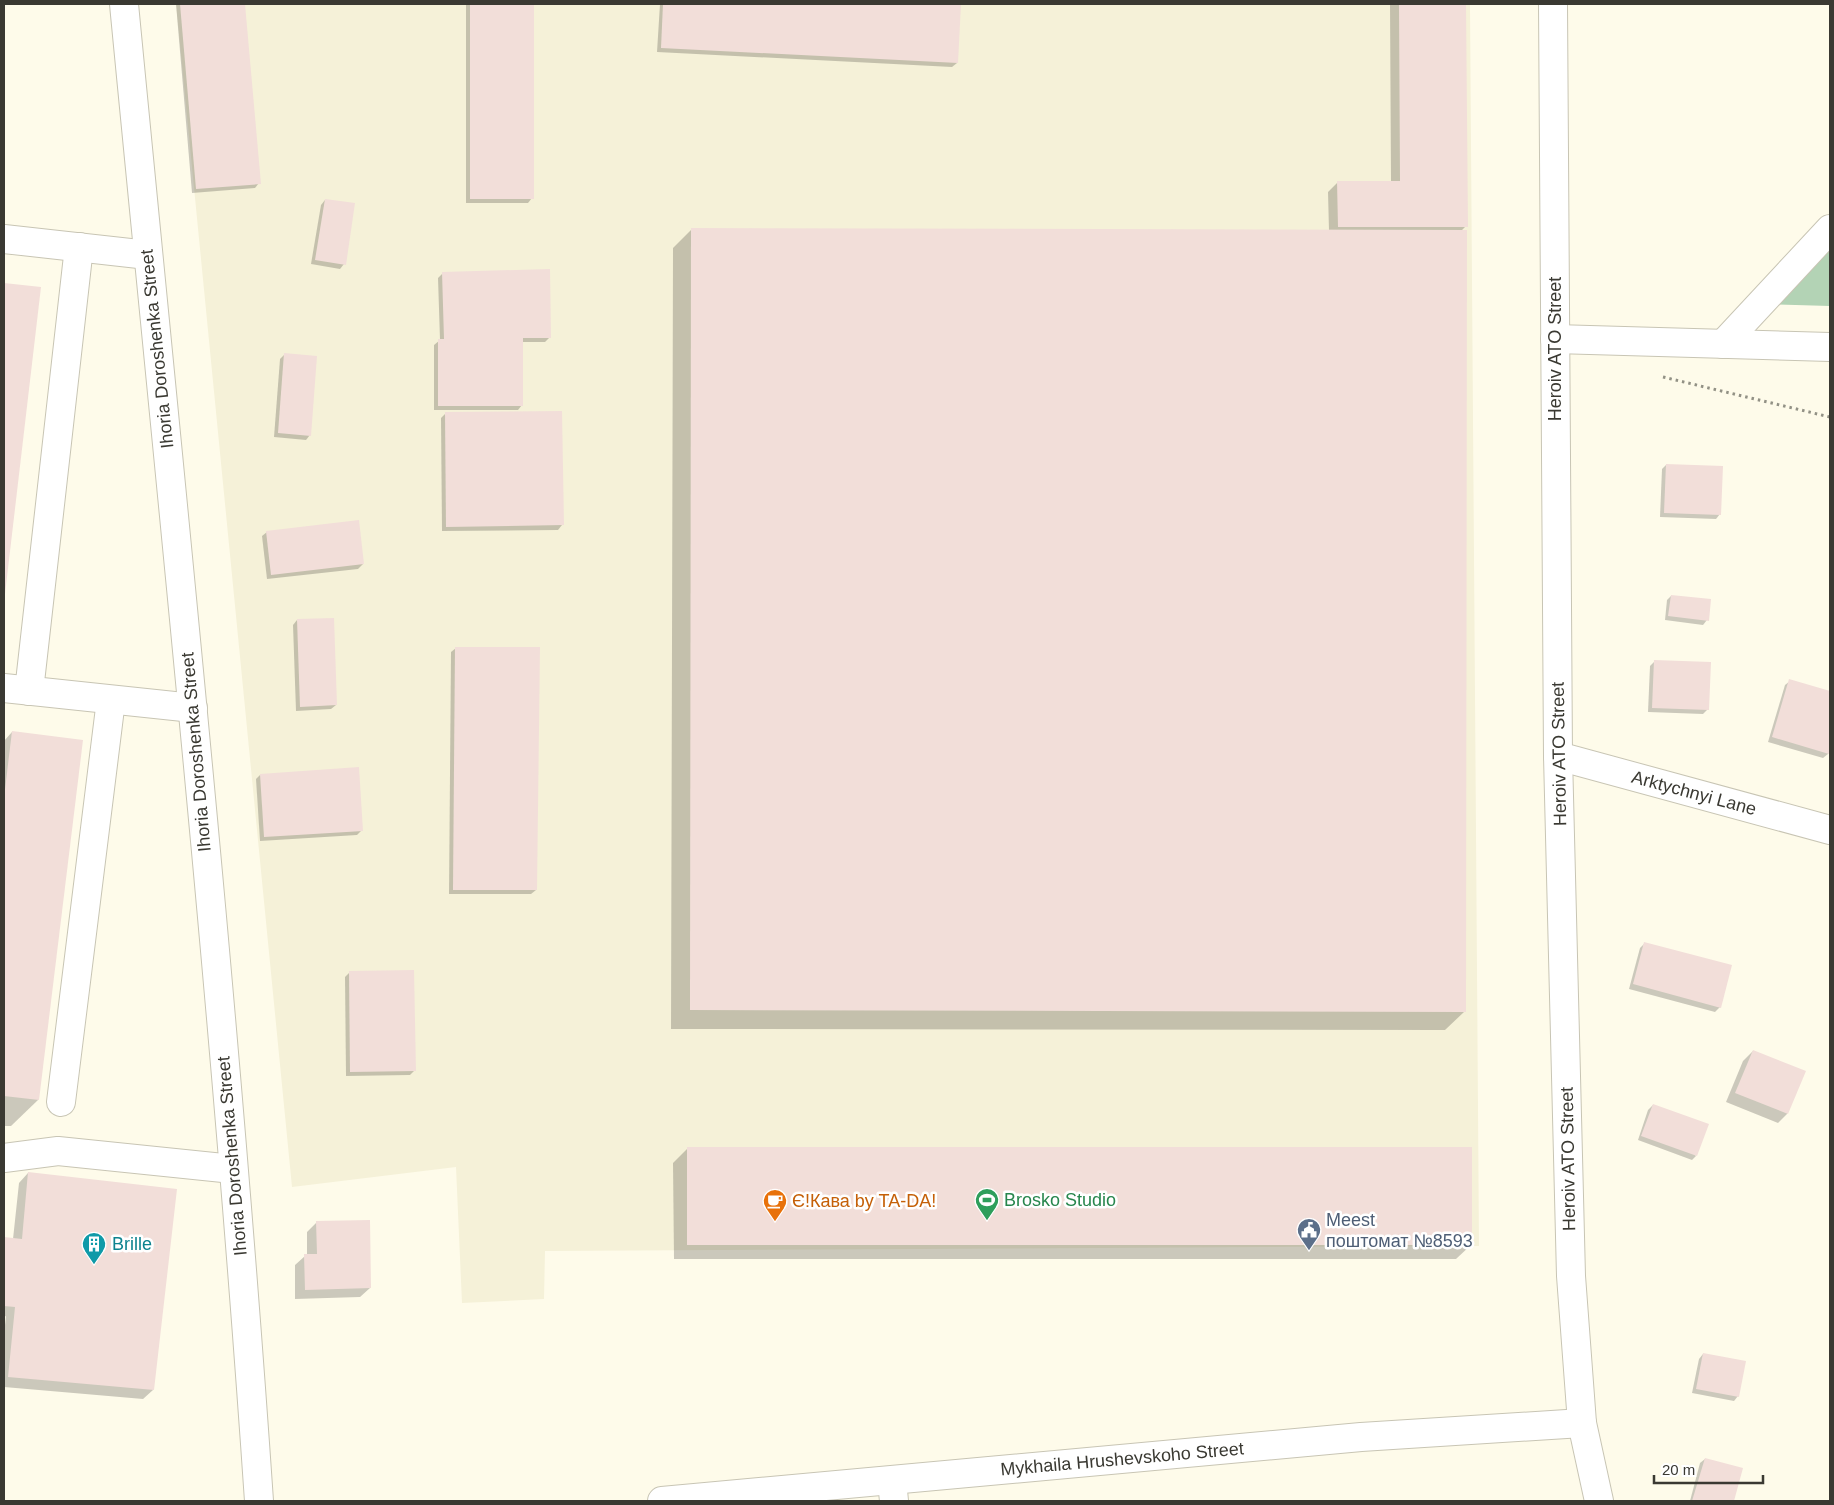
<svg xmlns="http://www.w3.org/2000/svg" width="1834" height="1505" viewBox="0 0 1834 1505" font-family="Helvetica,sans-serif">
	<rect width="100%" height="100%" fill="#fefbea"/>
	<path fill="#f5f1d8" d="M176,4H1470L1479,1246L545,1251L544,1299L462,1303L456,1167L292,1187Z"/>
	<path fill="#b3d3b5" d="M1830,226V306L1756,304Z"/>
	<g fill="#0003">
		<path d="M176,4H244L259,183L255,188L192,193Z"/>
		<path d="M466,4H533L532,198L528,203H466Z"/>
		<path d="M660,4H960L957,63L952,67L657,52Z"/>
		<path d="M1390,4H1465L1466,226L1461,231L1464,1012L1445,1030L671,1029L673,248L692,229L1329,231L1328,192L1338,182H1391Z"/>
		<path d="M325,200L344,264L340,269L311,264L321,205Z"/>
		<path d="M443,273L550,337L545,342H522V405L518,410H434V345L440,340L438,278Z"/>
		<path d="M4,284L39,288L4,594Z"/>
		<path d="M285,354L310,435L306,440L274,437L280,359Z"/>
		<path d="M446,413L562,525L558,530L442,531L441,418Z"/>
		<path d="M1666,465L1720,514L1716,519L1660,517L1662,469Z"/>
		<path d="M267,532L363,564L358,569L267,579L262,536Z"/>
		<path d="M1671,596L1707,620L1703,625L1665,620L1667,600Z"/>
		<path d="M297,620L336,705L331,709L296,711L293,625Z"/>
		<path d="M456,648L536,890L531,894H449L451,652Z"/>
		<path d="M1655,661L1708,709L1703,714L1648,712L1650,666Z"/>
		<path d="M1790,681L1830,693V745L1828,754L1823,758L1768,742L1785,685Z"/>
		<path d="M12,732L81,741L38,1100L11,1126H4V741Z"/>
		<path d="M260,775L362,830L357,835L260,841L256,779Z"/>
		<path d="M1645,943L1720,1007L1715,1012L1629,989L1640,948Z"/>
		<path d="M350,972L414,1071L410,1075L346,1076L345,977Z"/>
		<path d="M1753,1051L1804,1072L1787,1114L1778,1123L1726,1102L1743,1061Z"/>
		<path d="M1653,1105L1696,1156L1692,1160L1638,1140L1648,1110Z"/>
		<path d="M688,1148L1471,1245L1456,1259H674L673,1163Z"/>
		<path d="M28,1173L153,1390L143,1399L4,1387V1334L6,1316L4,1317V1238L13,1239L19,1183Z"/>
		<path d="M317,1222L370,1288L360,1297L295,1299V1265L305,1256L307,1255V1232Z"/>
		<path d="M1703,1354L1738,1396L1734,1401L1692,1393L1699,1359Z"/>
		<path d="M1705,1459L1742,1469L1733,1501H1690L1700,1463Z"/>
	</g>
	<g fill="#f2ded9">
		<path d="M180,4H245L261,184L196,189Z"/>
		<rect x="470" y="4" width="64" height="195"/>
		<path d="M663,4H961L958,63L661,48Z"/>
		<path d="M1399,4H1466L1468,227H1338L1337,181H1400Z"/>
		<path d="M325,199L355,203L346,265L315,260Z"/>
		<path d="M691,228L1467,230L1466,1012L690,1010Z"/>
		<path d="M550,269L551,338H523V406H438V339H444L442,272Z"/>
		<path d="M4,283L41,287L5,594H4Z"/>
		<path d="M284,353L317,356L311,436L278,433Z"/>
		<path d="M562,411L564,525L446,527L445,412Z"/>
		<path d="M1666,464L1723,466L1721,515L1664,513Z"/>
		<path d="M359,520L364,564L271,575L266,531Z"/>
		<path d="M1671,595L1711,599L1709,621L1668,616Z"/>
		<path d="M334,618L337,705L300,707L297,619Z"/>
		<path d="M455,647H540L537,890H453Z"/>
		<path d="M1654,660L1711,662L1709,710L1652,708Z"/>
		<path d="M1789,679L1830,691L1829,754L1772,737Z"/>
		<path d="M12,731L83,740L39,1100L4,1096V798Z"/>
		<path d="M359,767L363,831L264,837L260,774Z"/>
		<path d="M1644,942L1732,965L1721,1008L1633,984Z"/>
		<path d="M414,970L416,1071L350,1072L349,971Z"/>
		<path d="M1753,1050L1806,1071L1788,1114L1735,1093Z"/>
		<path d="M1653,1104L1709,1124L1697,1156L1641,1136Z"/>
		<rect x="687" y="1147" width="785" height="98"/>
		<path d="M28,1172L177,1189L154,1390L8,1377L15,1307L4,1306V1237L22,1239Z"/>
		<path d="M370,1220L371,1288L305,1290L304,1254H317L316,1221Z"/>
		<path d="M1703,1353L1746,1361L1739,1397L1696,1389Z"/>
		<path d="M1705,1458L1743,1468L1734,1501H1692Z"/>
	</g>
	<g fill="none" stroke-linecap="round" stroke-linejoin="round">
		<g stroke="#c8c5b4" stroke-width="30">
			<g id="minor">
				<path d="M124,4C172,503 225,1001 259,1501"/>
				<path d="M4,239L148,255"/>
				<path d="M1555,339L1830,347"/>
				<path d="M1723,344L1830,229"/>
				<path d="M4,688L193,708"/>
				<path d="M29,691L79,247"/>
				<path d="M1558,756L1830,830"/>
				<path d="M61,1102L111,700"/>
				<path d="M4,1158L58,1151L233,1169"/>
				<path d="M1582,1423L1599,1501"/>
				<path d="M892,1481L894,1501"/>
			</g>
		</g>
		<g stroke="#c8c5b4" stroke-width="30">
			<path id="major" d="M662,1501L1361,1437L1582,1423L1571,1276L1558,756L1553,4"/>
		</g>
		<path stroke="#929185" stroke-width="3" stroke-dasharray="2.5 4" stroke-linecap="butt" d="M1663,377L1830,417"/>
		<use href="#minor" stroke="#fff" stroke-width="28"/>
		<use href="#major" stroke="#fff" stroke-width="28"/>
	</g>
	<defs>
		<g id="stadium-pin" transform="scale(1.25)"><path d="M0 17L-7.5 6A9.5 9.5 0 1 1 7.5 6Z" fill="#2e9e5b" stroke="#fff"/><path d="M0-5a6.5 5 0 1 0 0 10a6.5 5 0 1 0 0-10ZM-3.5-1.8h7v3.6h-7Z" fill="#fff"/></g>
		<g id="cafe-pin" transform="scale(1.25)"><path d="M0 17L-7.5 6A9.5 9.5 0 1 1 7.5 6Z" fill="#e8710a" stroke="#fff"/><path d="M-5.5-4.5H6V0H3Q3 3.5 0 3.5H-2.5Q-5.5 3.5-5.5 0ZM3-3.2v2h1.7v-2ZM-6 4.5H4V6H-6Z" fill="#fff"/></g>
		<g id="civic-pin" transform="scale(1.25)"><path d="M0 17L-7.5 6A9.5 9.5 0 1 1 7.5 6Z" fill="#5c6f8a" stroke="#fff"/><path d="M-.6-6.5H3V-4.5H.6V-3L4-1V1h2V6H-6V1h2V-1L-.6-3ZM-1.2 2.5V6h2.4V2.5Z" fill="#fff"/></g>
		<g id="building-pin" transform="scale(1.25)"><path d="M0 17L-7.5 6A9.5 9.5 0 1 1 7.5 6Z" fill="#0f9aa8" stroke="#fff"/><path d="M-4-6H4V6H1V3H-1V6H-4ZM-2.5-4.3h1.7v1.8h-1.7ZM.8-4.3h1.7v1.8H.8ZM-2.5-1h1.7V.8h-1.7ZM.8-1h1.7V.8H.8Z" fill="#fff"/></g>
	</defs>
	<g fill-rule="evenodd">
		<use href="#stadium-pin" x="987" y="1200"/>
		<use href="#cafe-pin" x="775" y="1201"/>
		<use href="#civic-pin" x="1309" y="1230"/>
		<use href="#building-pin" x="94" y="1244"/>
	</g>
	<g text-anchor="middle" stroke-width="5" stroke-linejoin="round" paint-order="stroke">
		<g font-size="18" fill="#3a3932" stroke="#fff">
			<text transform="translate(157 349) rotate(-96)" y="6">Ihoria Doroshenka Street</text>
			<text transform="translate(1555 349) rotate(-90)" y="6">Heroiv ATO Street</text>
			<text transform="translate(196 752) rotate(-95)" y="6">Ihoria Doroshenka Street</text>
			<text transform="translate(1559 754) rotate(-91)" y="6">Heroiv ATO Street</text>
			<text transform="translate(1694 793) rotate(15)" y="6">Arktychnyi Lane</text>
			<text transform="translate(232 1156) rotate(-95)" y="6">Ihoria Doroshenka Street</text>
			<text transform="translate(1568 1159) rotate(-91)" y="6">Heroiv ATO Street</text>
			<text transform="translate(1122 1459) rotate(-5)" y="6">Mykhaila Hrushevskoho Street</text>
		</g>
		<g font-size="18" fill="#27864d" stroke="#fff" text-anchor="start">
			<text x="1004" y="1206">Brosko Studio</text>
		</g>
		<g font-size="18" fill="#c56008" stroke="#fff" text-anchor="start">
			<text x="792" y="1207">Є!Кава by TA-DA!</text>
		</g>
		<g font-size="18" fill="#4e5e75" stroke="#fff" text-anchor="start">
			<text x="1326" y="1226">Meest<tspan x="1326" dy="21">поштомат №8593</tspan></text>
		</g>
		<g font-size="18" fill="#0d838f" stroke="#fff" text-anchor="start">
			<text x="112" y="1250">Brille</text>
		</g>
	</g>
	<rect width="1834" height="1505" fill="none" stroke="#3a3932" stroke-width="10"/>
	<path d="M1654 1475v8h109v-8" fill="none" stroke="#3a3932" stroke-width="2.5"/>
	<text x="1662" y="1475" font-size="15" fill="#3a3932" stroke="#ffffff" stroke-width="4" paint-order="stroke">20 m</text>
</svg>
